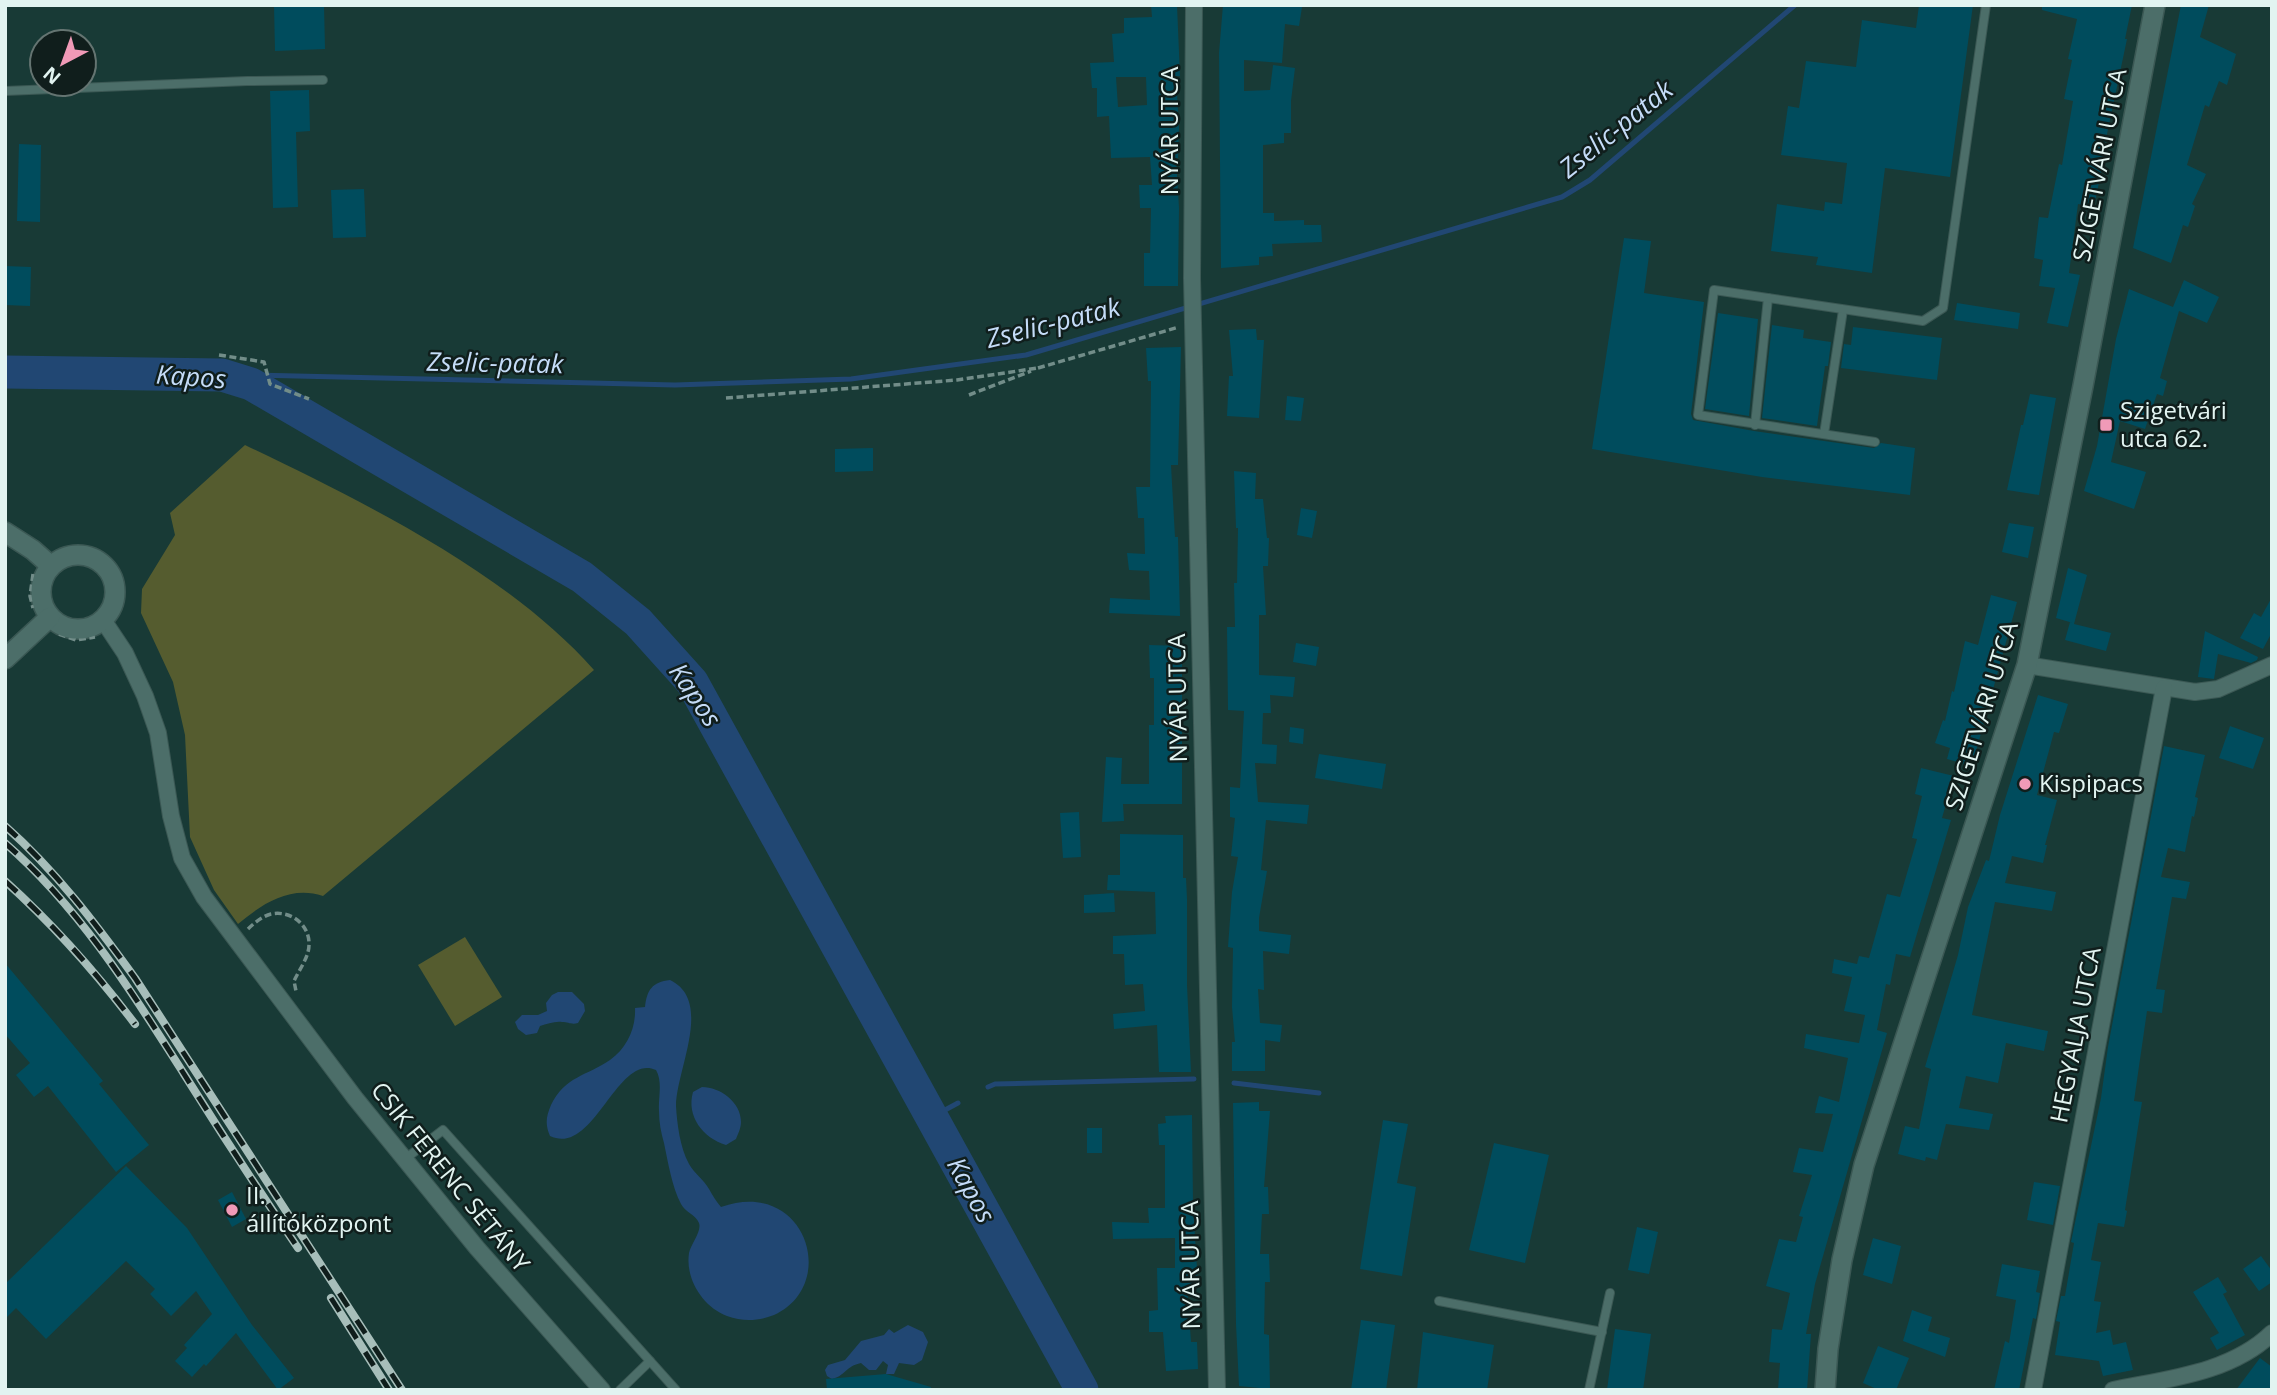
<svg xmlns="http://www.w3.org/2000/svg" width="2277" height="1395" viewBox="0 0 2277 1395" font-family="'Open Sans',sans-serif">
	<rect width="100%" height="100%" fill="#183a36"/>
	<g fill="#555c2f">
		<path d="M245,445C363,502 506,571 594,670L323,896C290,885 262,904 238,924L214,890L190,837L185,735L173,682L141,613L142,589L175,535L170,513Z"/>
		<path d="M465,937L502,997L455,1026L418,965Z"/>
	</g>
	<g fill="#214773">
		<path d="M670,980C714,1001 676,1070 676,1106C677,1123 680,1148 689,1164C694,1173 704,1180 709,1189C713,1196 716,1201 721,1207C806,1177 840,1285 774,1315C759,1321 743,1322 727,1316C703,1307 685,1279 689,1253C691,1244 702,1231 699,1223C696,1215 685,1212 681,1204C672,1187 668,1162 664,1143C661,1133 659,1122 659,1111C658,1098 663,1082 656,1070C617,1052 594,1157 550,1136C545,1124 546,1117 551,1105C565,1076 587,1076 610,1060C627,1048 636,1028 635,1008L645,1007C647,990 652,982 670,980Z"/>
		<path d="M558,992H572L584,1004L585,1011L578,1023C571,1025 569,1022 562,1022C555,1021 547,1024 540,1026L537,1033L526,1035L518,1029L515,1022L522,1015H538L547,1011L546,1003L552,995Z"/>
		<path d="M702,1087C720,1087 741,1102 741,1122C741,1128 738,1134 736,1139L726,1145C703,1138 686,1116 693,1092Z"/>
		<path d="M908,1325L923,1332L928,1342L922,1360L914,1365L899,1363L894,1374H886L888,1365L883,1361L876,1370H869L861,1363C846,1366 845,1376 832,1379L827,1376L825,1370L828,1365L845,1360L861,1341L884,1335L889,1329L894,1333Z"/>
	</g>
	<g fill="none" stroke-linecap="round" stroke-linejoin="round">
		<g stroke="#214773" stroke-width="5">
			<path d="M236,378L254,375L675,385L851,379L1026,355L1562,197L1590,180L1795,5"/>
			<path d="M1234,1083L1319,1093"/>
			<path d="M988,1087L995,1084L1194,1079"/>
			<path d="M932,1117L958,1103"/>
		</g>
		<path stroke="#214773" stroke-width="33" d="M5,372L222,375L251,384L582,577L638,622L692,682L1082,1390"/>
	</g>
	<g fill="#004c5d" fill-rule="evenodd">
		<path d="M274,5H324L325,49L275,51Z"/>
		<path d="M1151,5H1177L1180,76H1176L1179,128L1178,158H1176L1179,208L1178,286H1144V253H1150L1151,208H1140L1139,185H1152L1150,157L1111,158L1109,116L1097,117V88H1092L1090,63L1114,62L1112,34L1124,33V18L1152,17ZM1116,77H1146L1147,105L1118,107Z"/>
		<path d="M1223,5H1289L1302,7L1299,26L1285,24L1282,63L1244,60V91L1270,90L1273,65L1295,68L1291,101V133H1284V143L1263,145V213H1274V221L1304,220V225H1321L1322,242L1272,244L1273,256L1259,257V265L1221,268L1219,53Z"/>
		<path d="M1919,5H1973L1950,177L1885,168L1872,273L1816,265L1818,257L1771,251L1777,204L1824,211L1825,202L1842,204L1847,163L1781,155L1788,106L1799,108L1806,61L1856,67L1862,20L1916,28Z"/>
		<path d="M2042,5H2132L2125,39H2127L2103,153H2105L2094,207L2078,204L2069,273L2080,275L2068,327L2047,323L2055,288L2039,286L2043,260L2034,258L2039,217L2048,218L2059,164L2062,165L2073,101L2064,99L2072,60L2068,59L2077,19L2042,10Z"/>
		<path d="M2181,5H2209L2200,37L2236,54L2227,85L2219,81L2209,107L2205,105L2187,165L2206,174L2192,204L2195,206L2188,227L2183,225L2171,263L2133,248Z"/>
		<path d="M309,90L310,131L296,132L298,207L273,208L270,91Z"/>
		<path d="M19,144L41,145L40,222L17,221Z"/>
		<path d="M364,189L366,237L333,238L331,190Z"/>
		<path d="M1624,238L1651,241L1644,293L1704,302L1691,414L1693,420L1754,431L1874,448L1881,443L1915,448L1910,495L1762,477L1592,449Z"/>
		<path d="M5,266L31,267L30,306L5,305Z"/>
		<path d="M2184,280L2219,297L2207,323L2179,311L2160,378L2167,381L2163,396L2157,394L2145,429L2120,421L2111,462L2146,472L2134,509L2084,491L2097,446L2116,339L2129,289L2173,307Z"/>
		<path d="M1957,303L2020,313L2018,329L1954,320Z"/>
		<path d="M1718,313L1758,319L1749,416L1705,409Z"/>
		<path d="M1772,325L1804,330L1803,338L1831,342L1828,366H1825L1817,426L1762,418Z"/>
		<path d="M1853,327L1942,338L1937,380L1841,368L1844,344L1851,345Z"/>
		<path d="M1256,329L1257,340H1264L1259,418L1227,416L1229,376H1233L1229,330Z"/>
		<path d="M1181,347L1178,465H1171L1175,537H1178L1180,616L1109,613L1110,598L1150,600L1149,571L1129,570L1127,553L1145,554L1144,518H1138L1136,487H1150L1151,381H1148L1146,348Z"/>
		<path d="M2030,394L2056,398L2039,495L2007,490L2021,425H2023Z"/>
		<path d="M1287,396L1304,398L1301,421L1285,420Z"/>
		<path d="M873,448V471L835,472V449Z"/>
		<path d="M1234,471L1256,473L1255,499H1263L1267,538H1269L1268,566H1263L1266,615H1259V675L1295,677L1293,697L1270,695L1271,713H1263L1262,744L1277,745L1276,764L1255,763L1258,802L1309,805L1307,824L1266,820L1261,870L1267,871L1259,918V931L1291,935L1289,954L1263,951L1264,990L1258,989L1260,1023L1282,1025L1280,1042L1265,1040V1071H1232V1042H1235L1232,1007L1233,948L1228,947L1232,892L1238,857L1231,856L1235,818L1230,817V787L1240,788L1244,711L1228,710L1227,627H1235L1234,583H1237L1238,528H1236Z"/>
		<path d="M1301,508L1317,511L1312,538L1297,535Z"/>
		<path d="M2009,523L2034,527L2028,558L2002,552Z"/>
		<path d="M2068,568L2087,575L2074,624L2111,633L2106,651L2065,640L2070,622L2073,623L2056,618Z"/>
		<path d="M1991,595L2017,602L1972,766L1947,759L1950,748L1935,743L1943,720L1945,721L1952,691L1954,692L1965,641L1978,645Z"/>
		<path d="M2272,597V632L2263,649L2240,638L2254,613L2261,617Z"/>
		<path d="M2205,631L2258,657L2257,660L2251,663L2218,654L2214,679L2198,677Z"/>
		<path d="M1296,643L1319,647L1316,666L1293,662Z"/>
		<path d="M1149,645L1182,646V804H1123L1124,821L1102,822L1106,757L1122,758L1121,784H1149V725H1154V678H1150Z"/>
		<path d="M2038,695L2068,704L2059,733L2054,732L2037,795L2057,800L2045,845H2047L2043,863L2012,856L2005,883L2056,892L2052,911L1995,902L1972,1015L2048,1031L2044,1051L2006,1043L1998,1083L1966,1076L1959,1108L1993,1114L1989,1130L1946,1124L1937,1160L1926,1157L1925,1161L1898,1154L1905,1126L1919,1129L1931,1069L1925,1067L1958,955L1968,907L1986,860L1989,861L2000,815Z"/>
		<path d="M2230,726L2264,738L2253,769L2219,758Z"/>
		<path d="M1290,727L1304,729L1303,744L1289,742Z"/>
		<path d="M2164,746L2205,755L2195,797L2198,798L2194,817L2192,816L2185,852L2168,848L2161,877L2190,882L2186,899L2172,897L2156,989L2165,990L2162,1013L2147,1011L2134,1101L2142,1102L2125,1210L2127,1211L2124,1227L2098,1223L2091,1260L2101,1262L2094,1301L2101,1302L2096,1333L2110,1330L2113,1345L2126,1342L2133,1370L2103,1376L2099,1361L2055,1355L2060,1322L2056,1321L2061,1296H2065L2074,1243L2071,1242L2101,1098L2108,1047Z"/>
		<path d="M1319,754L1386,764L1382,789L1315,778Z"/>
		<path d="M1921,768L1954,776L1942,818L1951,820L1910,957L1896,954L1890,985L1886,984L1877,1030L1887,1033L1815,1284L1806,1334H1811L1807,1390H1778L1780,1363L1769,1362L1772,1329L1782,1330L1790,1293L1766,1286L1779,1239L1796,1242L1803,1217L1799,1216L1812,1175L1793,1172L1799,1148L1823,1152L1833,1114L1815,1113L1819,1096L1839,1102L1848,1058L1804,1048L1806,1034L1859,1043L1865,1015L1844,1011L1852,977L1832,973L1834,959L1857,964L1859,956L1869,958L1887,894L1900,897L1917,839L1912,838L1922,796L1915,794Z"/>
		<path d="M1079,812L1081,857L1063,858L1060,813Z"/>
		<path d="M1120,834L1183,835V878H1186L1187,899V985L1191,1072H1159L1157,1025L1114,1029L1113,1014L1145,1011L1143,984L1125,985L1124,954H1113V936L1156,934L1155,892L1107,890L1108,875H1120Z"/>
		<path d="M1114,893L1115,912L1084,913V895Z"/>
		<path d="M5,963L103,1081L99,1084L149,1145L116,1172L48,1086L34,1097L16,1075L30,1063L5,1034Z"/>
		<path d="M1259,1102V1111H1270L1264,1187H1268L1269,1214H1262L1260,1254H1269L1270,1282H1265L1264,1334L1269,1335L1270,1389L1239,1386L1236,1324L1233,1103Z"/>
		<path d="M1192,1115L1193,1206L1198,1285H1187L1191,1342H1197L1198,1369L1166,1371L1163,1332H1149V1311L1158,1310L1157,1268H1175V1238L1113,1239L1112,1222L1149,1223L1148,1208H1165V1145H1159L1158,1124L1166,1123L1165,1116Z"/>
		<path d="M1383,1120L1408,1124L1397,1183L1416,1187L1402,1276L1360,1269Z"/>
		<rect x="1087" y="1128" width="15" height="25"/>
		<path d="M1494,1143L1549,1155L1525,1263L1469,1250Z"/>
		<path d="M126,1166L187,1228L252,1325L294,1378L278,1390L236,1333L206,1366L204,1364L192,1377L175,1361L187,1348L184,1345L212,1314L196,1291L171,1316L150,1294L155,1289L126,1261L46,1339L16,1308L5,1319V1284Z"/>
		<path d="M2034,1182L2060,1186L2053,1225L2027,1220Z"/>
		<path d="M232,1192L246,1219L232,1227L218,1200Z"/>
		<path d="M1637,1227L1658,1232L1649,1274L1628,1270Z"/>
		<path d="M1873,1238L1901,1246L1892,1284L1863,1275Z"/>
		<path d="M2261,1256L2272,1271V1282L2259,1291L2243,1269Z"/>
		<path d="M2002,1264L2040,1271L2036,1292L2040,1293L2036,1319L2033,1318L2019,1390H1994L2005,1341L2009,1343L2016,1300L1996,1296Z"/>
		<path d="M2218,1277L2227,1292L2223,1294L2245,1335L2217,1350L2210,1338L2219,1333L2193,1292Z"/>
		<path d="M1912,1310L1932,1317L1928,1331L1950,1338L1945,1357L1903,1341Z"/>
		<path d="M1361,1320L1395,1325L1386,1390H1351Z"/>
		<path d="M1615,1329L1651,1334L1643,1390H1607Z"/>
		<path d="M1423,1332L1494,1345L1487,1390H1417Z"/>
		<path d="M1878,1346L1909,1358L1896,1390H1879L1863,1383Z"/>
		<path d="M2260,1358L2272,1367V1390H2236Z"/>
		<path d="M886,1374L931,1387V1390H827L826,1379Z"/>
	</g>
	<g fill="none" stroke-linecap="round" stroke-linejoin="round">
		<g stroke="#3b5854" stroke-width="10">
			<g id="service">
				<path d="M5,91L247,81L323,80"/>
				<path d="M1755,425L1768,298"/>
				<path d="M1824,434L1843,310"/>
				<path d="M1875,442L1698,415L1714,290L1923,321L1943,308L1986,5"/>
				<path d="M405,1159L443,1130L676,1390"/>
				<path d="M1439,1301L1602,1332"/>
				<path d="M620,1390L650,1361"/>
				<path d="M1589,1390L1610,1293"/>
			</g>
		</g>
		<g stroke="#3b5854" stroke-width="18">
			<g id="minor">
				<path d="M1194,5L1192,278L1217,1390"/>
				<path d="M103,620L125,653L145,696L158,733L171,816L182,858L204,897L355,1098L477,1248L602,1390"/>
				<path d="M2027,665L2195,692L2218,689L2272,665"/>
				<path d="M2033,1390L2164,688"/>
				<path d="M2113,1390C2167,1379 2231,1373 2272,1333"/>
			</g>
		</g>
		<g stroke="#3b5854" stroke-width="22">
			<g id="tertiary">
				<path d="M5,532L33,550L51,566"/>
				<circle cx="78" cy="592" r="37"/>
				<path d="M5,659L50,617"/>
				<path d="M1825,1390L1828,1349L1842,1260L1864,1165L2027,665L2083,386L2155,5"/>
			</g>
		</g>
		<g stroke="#728d89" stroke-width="3.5" stroke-dasharray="7 3.5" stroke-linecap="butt">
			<path d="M219,355L264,362L270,384L309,399"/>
			<path d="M1038,368L1179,327"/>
			<path d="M969,395L1031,371"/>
			<path d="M726,398L957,380L1038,368"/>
			<path d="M33,574L30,596L33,608"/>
			<path d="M59,634L76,640L95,637"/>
			<path d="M248,929C254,923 263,916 271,914C291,910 310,925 309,945C309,957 299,970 294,981L296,991"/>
		</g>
		<use href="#service" stroke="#4c6e69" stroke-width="8"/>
		<use href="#minor" stroke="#4c6e69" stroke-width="16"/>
		<use href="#tertiary" stroke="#4c6e69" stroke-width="19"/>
		<g stroke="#a7beba" stroke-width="8">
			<g id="rail">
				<path d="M5,826C55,870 96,924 135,978L402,1390"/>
				<path d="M5,843C79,907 132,992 184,1074C221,1133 259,1191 298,1248"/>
				<path d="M5,881C55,926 94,970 135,1024"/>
				<path d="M331,1298L389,1390"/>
			</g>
		</g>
		<use href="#rail" stroke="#101e1c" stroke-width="5" stroke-dasharray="16" stroke-linecap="butt"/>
	</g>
	<g fill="#f09ab7" stroke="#101e1c" stroke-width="2.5">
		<rect x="2099" y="418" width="14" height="14" rx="3.5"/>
		<circle cx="2025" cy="784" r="7"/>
		<circle cx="232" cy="1210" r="7"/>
	</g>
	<g text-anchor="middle" stroke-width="5" stroke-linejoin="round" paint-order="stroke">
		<g font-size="24" fill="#e2f4f1" stroke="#101e1c">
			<text transform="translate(1170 131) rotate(-90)" y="8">NYÁR UTCA</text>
			<text transform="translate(2100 165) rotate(-79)" y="8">SZIGETVÁRI UTCA</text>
			<text transform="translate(1178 698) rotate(-91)" y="8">NYÁR UTCA</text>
			<text transform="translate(1982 716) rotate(-73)" y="8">SZIGETVÁRI UTCA</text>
			<text transform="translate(2076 1035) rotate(-79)" y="8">HEGYALJA UTCA</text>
			<text transform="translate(450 1177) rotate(51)" y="8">CSIK FERENC SÉTÁNY</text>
			<text transform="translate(1191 1265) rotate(-91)" y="8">NYÁR UTCA</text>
		</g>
		<g font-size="24" fill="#e2f4f1" stroke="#101e1c" text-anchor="start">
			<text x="2120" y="419">Szigetvári<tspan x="2120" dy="28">utca 62.</tspan></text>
			<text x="2039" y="792">Kispipacs</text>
			<text x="246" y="1204">II.<tspan x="246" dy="28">állítóközpont</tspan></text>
		</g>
		<g font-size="26" font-style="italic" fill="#c5dcf8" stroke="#101e1c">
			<text transform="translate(1616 129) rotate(-39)" y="9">Zselic-patak</text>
			<text transform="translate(1053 323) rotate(-14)" y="9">Zselic-patak</text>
			<text transform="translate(495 363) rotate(1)" y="9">Zselic-patak</text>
			<text transform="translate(191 377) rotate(4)" y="9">Kapos</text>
			<text transform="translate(695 695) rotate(56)" y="9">Kapos</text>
			<text transform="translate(971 1190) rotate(61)" y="9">Kapos</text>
		</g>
	</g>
	<rect width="2277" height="1395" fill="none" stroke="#e2f4f1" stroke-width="14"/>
	<g transform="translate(63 63) rotate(221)"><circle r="33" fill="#101e1c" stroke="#647471" stroke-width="2"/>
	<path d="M0-5L12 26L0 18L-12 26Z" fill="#f09ab7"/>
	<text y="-10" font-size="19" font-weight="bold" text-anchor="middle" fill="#e2f4f1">N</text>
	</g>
</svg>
